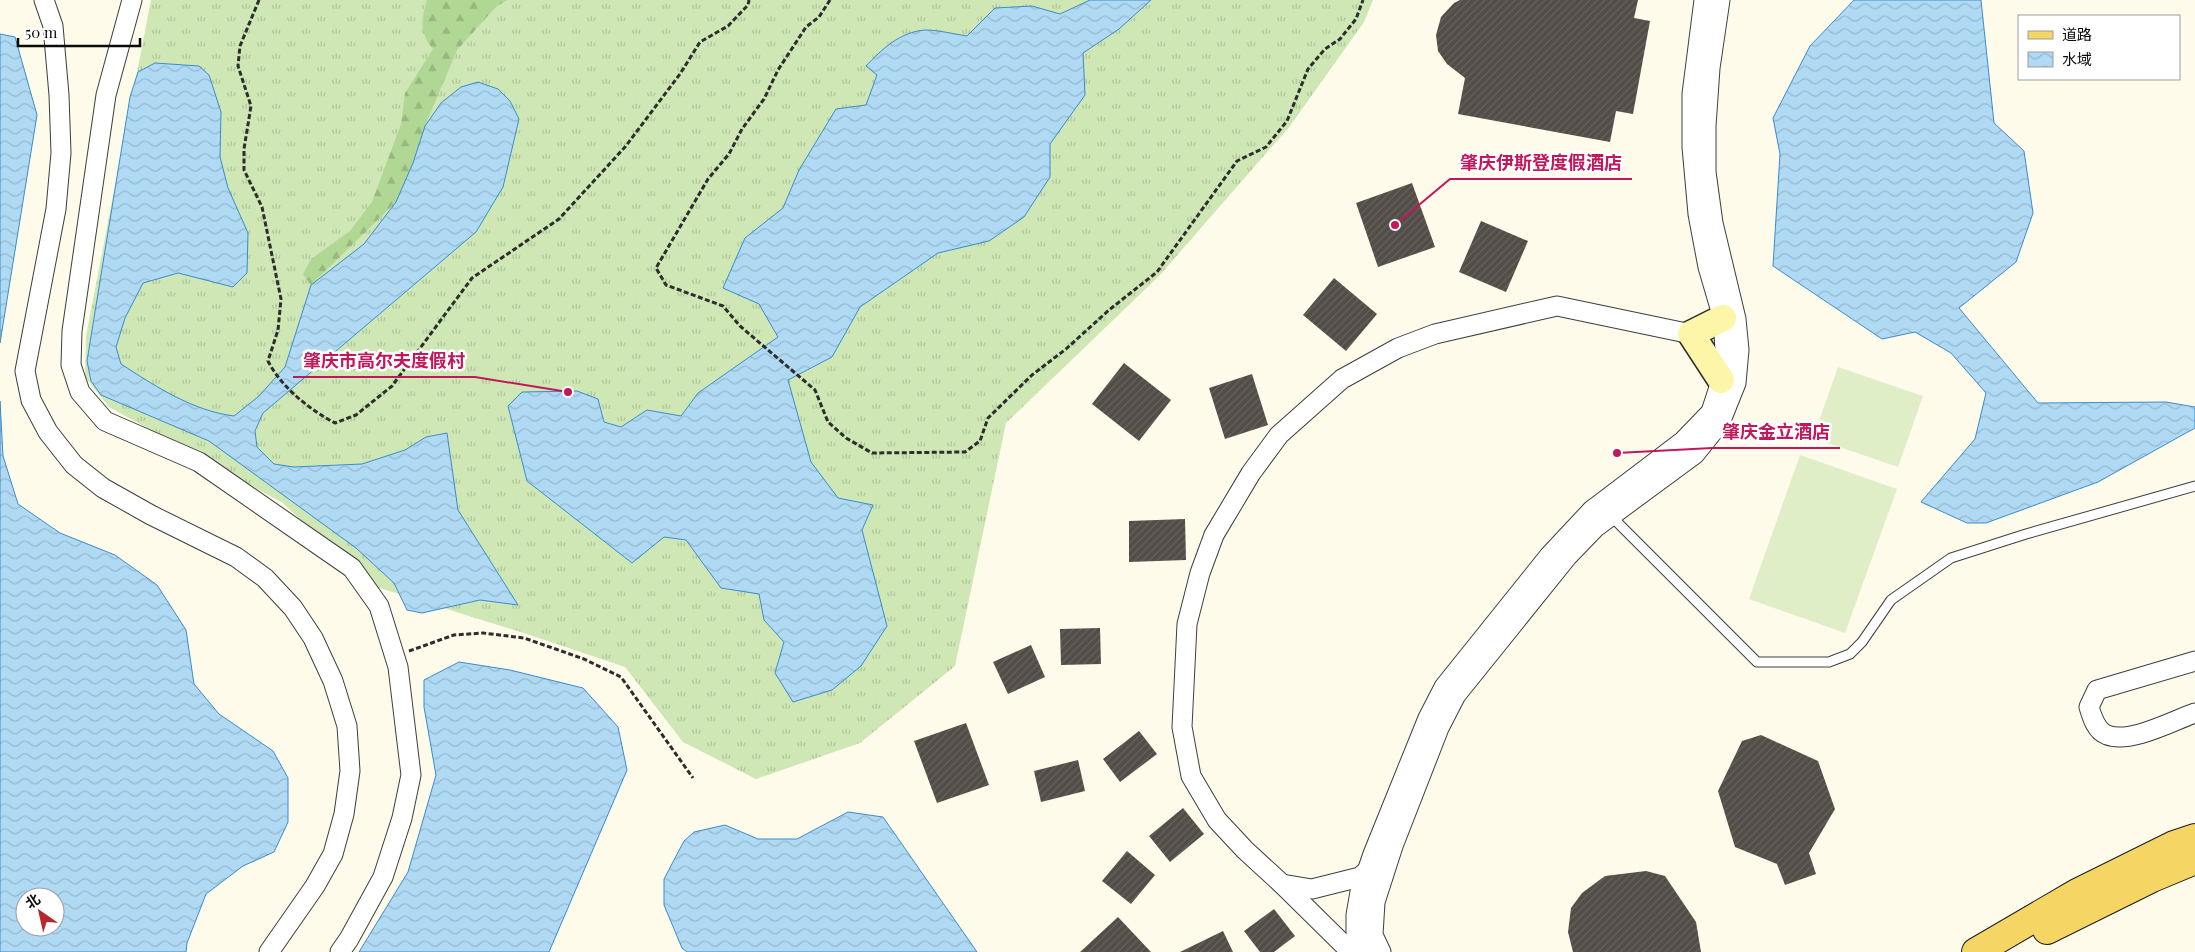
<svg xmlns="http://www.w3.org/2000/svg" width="2195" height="952" viewBox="0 0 2195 952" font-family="'Playfair Display','Noto Sans SC',serif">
	<defs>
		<pattern id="grass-tufts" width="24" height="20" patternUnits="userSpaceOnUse" patternTransform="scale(1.25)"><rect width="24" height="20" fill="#cee7b5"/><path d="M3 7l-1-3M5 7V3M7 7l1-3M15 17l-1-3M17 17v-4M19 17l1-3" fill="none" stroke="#b0c59a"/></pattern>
		<pattern id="forest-firs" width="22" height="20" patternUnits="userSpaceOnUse" patternTransform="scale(1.25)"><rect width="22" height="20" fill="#b1d795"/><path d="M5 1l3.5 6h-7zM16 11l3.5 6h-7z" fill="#97b77f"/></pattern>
		<pattern id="water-waves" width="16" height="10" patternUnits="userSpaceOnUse" patternTransform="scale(1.25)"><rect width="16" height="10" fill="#b0d9f4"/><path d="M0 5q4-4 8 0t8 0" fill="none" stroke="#96b9d0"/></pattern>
		<pattern id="building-hatch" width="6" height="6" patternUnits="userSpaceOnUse" patternTransform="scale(1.25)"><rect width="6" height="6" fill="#534d48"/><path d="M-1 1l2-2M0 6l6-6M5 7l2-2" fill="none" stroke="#67625e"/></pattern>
	</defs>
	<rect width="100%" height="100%" fill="#fefbea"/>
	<path fill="url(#grass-tufts)" d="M151,0H1373L1364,22L1290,126L1159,276L1006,423L955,666L860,743L756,779L683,742L625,667L524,633L370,585L283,503L109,407L85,377L86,336Z"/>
	<path fill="url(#forest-firs)" d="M427,0H507L496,7L457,50L425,126L413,163L396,202L311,285L303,274L311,259L350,231L372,202L401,124L405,93L433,49C419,32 421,20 427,0Z"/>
	<g fill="#e0eec7">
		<path d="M1838,367L1923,396L1898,467L1813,438Z"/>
		<path d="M1800,455L1897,489L1845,633L1749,599Z"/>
	</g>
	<g fill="url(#water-waves)" stroke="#3a8cc9" fill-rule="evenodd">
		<path d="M1090,0H1151L1119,29L1083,53L1085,95L1050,144V177L1024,217L989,241L938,253L860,307L832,357L788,380L811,462L838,498L873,505L862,530L887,626L861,666L832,690L793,702L775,673L784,642L764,620L759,594L721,588L686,540L664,537L632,563L527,481L508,406L522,392L577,391L598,399L604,422L621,427L647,410L681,416L698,393L778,337L759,304L723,288L745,238L783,208L799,170L836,109L866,105L877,75L866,66C882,49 900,32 925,30C938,30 954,34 967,36L995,8L1032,6L1060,14Z"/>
		<path d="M1854,0H1981L1994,123L2024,151L2033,213L2016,262L1959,308L2038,403L2166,402L2195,407V428L2098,482L1986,523H1967L1921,502L1975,439L1986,393L1951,353L1915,332L1882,339L1773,266L1780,154L1773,118L1810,46Z"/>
		<path d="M0,34L15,37L37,115L0,343Z"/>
		<path d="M155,63L199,66L209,75L221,112L220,157L228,188L248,233L247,273L233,287L178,273L143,283L125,318L116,347L121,364C155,386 193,411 234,416L259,396L285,367L311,285L364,244L396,202L413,163L425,126L441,103L461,87L478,82L498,89L510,101L519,119L503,187L476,232L263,413L255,431L257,447L274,464L294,467L362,464L405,450L426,437L447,433L458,510L518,605L480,600L422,613L407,610L394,583L356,548L209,441L101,395L91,381L87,361L130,97L138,72Z"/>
		<path d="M0,401L3,456L18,504L60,533L115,555L157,585L186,630L194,684L219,714L273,751L288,778V822L274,852L243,866L206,894L187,943L186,952H0ZM25,897H55V927H25Z"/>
		<path d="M459,662L510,670L583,688L618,727L627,770L549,952H359L408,872L436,775L424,707V680Z"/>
		<path d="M848,812L883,817L977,952H687L682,948L664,905V879L684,841L694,832L725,825L758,839H797Z"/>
	</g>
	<g fill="url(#building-hatch)">
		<path d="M1460,0H1638L1634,18L1650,21L1633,114L1616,111L1610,142L1458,114L1465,78L1447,64L1438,51L1436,35L1441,17L1454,3Z"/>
		<path d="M1412,183L1435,247L1378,267L1356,203Z"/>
		<path d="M1481,221L1528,241L1506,292L1459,272Z"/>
		<path d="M1334,278L1377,314L1346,351L1303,315Z"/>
		<path d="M1124,363L1171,400L1139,441L1092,404Z"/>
		<path d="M1252,374L1268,425L1225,439L1209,388Z"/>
		<path d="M1185,519L1186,560L1129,562V521Z"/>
		<path d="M1100,628L1101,664L1061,665L1060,629Z"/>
		<path d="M1031,645L1045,677L1008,694L993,662Z"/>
		<path d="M966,723L989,785L937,803L914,741Z"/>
		<path d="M1139,731L1157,754L1120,782L1103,759Z"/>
		<path d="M1761,735L1818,761L1835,809L1809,853L1816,874L1785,885L1777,864L1735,847L1718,791L1742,741Z"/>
		<path d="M1078,760L1085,791L1041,802L1034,771Z"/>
		<path d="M1183,808L1204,834L1170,862L1149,836Z"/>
		<path d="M1127,851L1155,875L1131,904L1102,881Z"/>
		<path d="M1646,871L1665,876L1696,922L1701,952H1573L1568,932L1571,908L1582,893L1605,876Z"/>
		<path d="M1274,909L1295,936L1274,952H1260L1244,931Z"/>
		<path d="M1118,917L1151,952H1080Z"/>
		<path d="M1223,931L1233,952H1180Z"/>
	</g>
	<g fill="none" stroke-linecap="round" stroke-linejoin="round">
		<g stroke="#3e3e3e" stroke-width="11">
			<path id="lane" d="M1611,516L1757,662H1829L1850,654L1862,642L1891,600L1951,558L2026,534L2195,486"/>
		</g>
		<g stroke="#3e3e3e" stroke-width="21">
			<g id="street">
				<path d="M44,0L53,26L59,95L61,153L56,209L25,371L31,400L48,432L74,465L103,488L151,515L236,557L265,578L293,608L313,638L333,681L347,726L350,771L344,814L333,854L315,886L269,952"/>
				<path d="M132,0L106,95L72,331L71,365L80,392L105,421L199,462L352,568L379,606L398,667L411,775L402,818L383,877L349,939L340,952"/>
				<path d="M2195,661L2097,690L2089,707C2092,717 2096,731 2107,735C2130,744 2172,721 2195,713"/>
				<path d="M1282,884L1312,889L1360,877L1368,870"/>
				<path d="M1351,952L1282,884L1245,850L1217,820L1191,776L1182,727L1187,624L1200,573L1214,535L1251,473L1279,435L1342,379L1398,348L1435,334L1557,306L1691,334"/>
				<path d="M1362,952L1356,940V915L1360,892L1373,854L1428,718L1444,687L1549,556L1592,510L1683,441L1711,412L1726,366L1723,318L1708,267L1698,214L1692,147V94L1704,0"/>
				<path d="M1381,952L1373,935L1375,902L1393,846L1439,728L1456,695L1567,557L1596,527L1695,454L1720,423L1736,383L1739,350L1736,319L1713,223L1706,172V126L1710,68L1720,0"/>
			</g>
		</g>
		<g stroke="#2d2d2d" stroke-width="29">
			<path id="secondary" d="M1721,380L1691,334L1723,318"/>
		</g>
		<g stroke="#1c1c1c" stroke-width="30">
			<g id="primary">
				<path d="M2047,930L2152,878L2195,860"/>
				<path d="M1976,952L2077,893L2174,845L2195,838"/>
			</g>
		</g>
		<g stroke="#2d2d2d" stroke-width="3" stroke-dasharray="5 2.5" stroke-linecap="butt">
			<path d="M259,0L240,46L238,66L251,106L244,149V170L262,207L281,299L278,330L268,361C281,387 310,410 335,423L356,415L392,386L472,278L559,219L625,147L680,74L700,42L728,26L748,5L749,0"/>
			<path d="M830,0L819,17L806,27L778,70L764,99L742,129L729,154L708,179L656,268L666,285L723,306L740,326L815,390L828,422L846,438L872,453L965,452L980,441L988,418L1032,375L1066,349L1109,310L1157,272L1237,161L1266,147L1287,121L1308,69L1325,49L1340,39L1356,19L1363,0"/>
			<path d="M409,651L454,635L483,633L524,638L584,659L621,677L693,778"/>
		</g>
		<use href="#lane" stroke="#fff" stroke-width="9"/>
		<use href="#street" stroke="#fff" stroke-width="19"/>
		<use href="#secondary" stroke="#fdf5a7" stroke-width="26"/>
		<use href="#primary" stroke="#f5d564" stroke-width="28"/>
	</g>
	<path fill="none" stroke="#c2185b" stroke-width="2" d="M1395 225L1450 179H1632M568 392L475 377H293M1617 453L1712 448H1840"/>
	<g fill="#c2185b" stroke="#fff" stroke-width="2">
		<circle cx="1395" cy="225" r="5"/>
		<circle cx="568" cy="392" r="5"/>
		<circle cx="1617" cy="453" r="5"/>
	</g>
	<g font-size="18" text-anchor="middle" font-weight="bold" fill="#c2185b" stroke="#fff" stroke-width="5" stroke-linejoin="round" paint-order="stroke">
		<text x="1541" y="169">肇庆伊斯登度假酒店</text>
		<text x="384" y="367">肇庆市高尔夫度假村</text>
		<text x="1776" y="438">肇庆金立酒店</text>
	</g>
	<rect x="2018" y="15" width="162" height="65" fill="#ffffff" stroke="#9d9d9d"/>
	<rect x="2028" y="31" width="25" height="8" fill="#f5d564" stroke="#9d9d9d"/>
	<text x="2062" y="40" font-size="15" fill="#0b0b0b">道路</text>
	<rect x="2028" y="52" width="25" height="15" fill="url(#water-waves)" stroke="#9d9d9d"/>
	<text x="2062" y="65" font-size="15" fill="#0b0b0b">水域</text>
	<g transform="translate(40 912) rotate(326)"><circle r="24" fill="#ffffff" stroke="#9d9d9d"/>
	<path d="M0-4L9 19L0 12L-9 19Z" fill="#b6282c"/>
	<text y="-8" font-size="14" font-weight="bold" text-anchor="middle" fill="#0b0b0b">北</text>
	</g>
	<path d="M18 38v8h122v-8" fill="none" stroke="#0b0b0b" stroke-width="2.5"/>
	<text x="25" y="38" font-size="15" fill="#0b0b0b" stroke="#ffffff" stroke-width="4" paint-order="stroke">50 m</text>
</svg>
